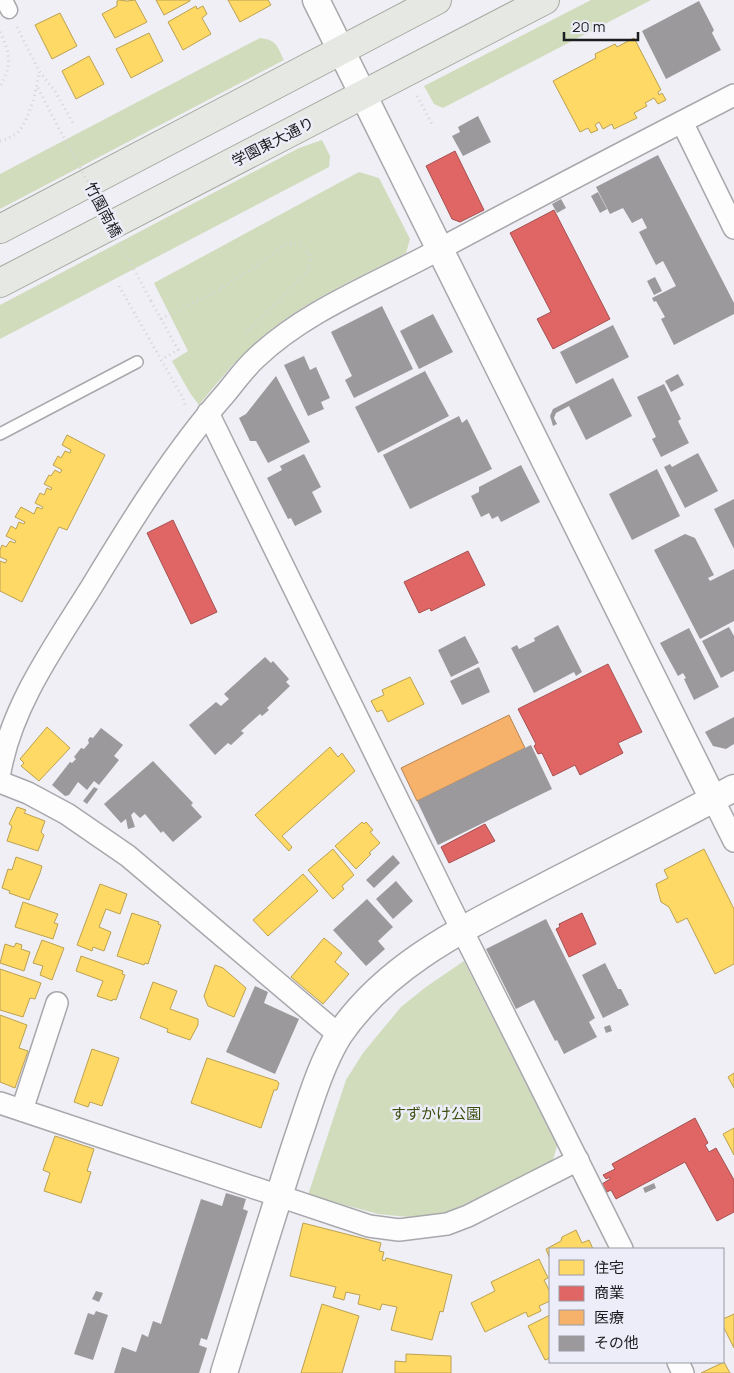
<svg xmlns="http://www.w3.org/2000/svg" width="734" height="1373" viewBox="0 0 734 1373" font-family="Manrope,'Noto Sans JP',sans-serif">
	<rect width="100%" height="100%" fill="#efeff5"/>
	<g fill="#d0dcbc">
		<path d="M591,0H651L443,108L434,104L424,86Z"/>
		<path d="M260,38C277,40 277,46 284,60L0,209V174Z"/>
		<path d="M322,140L330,156L329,167L0,339V305L299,148Z"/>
		<path d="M359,172L379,178L410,239L406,253C358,278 306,301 264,335C239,356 219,380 199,405L190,393L172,361L188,351L154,283Z"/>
		<path d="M464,961L557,1146L552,1163L450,1211L426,1216L408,1217L378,1214L308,1195L346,1080L363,1053L401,1007L426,987Z"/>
	</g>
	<g fill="#ffd966" stroke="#bba151">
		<path d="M119,0L127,1L135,0L147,22L115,38L102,14L117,6V1Z"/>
		<path d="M156,0H190V1L164,15Z"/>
		<path d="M228,0H268L271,5L240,22Z"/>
		<path d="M196,6L197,9L203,6L207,14L202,18L211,34L183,50L168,22Z"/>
		<path d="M60,13L77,46L52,59L35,25Z"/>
		<path d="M149,33L163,61L131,78L116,49Z"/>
		<path d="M634,38L661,90L658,92L659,95L662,93L666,100L658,104L654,98L645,103L647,106L634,113L637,118L614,129L612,124L603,129L599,122L595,125L598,130L591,133L588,128L580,132L553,81L596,58L595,54L615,44L617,47Z"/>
		<path d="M89,56L104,84L76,99L62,71Z"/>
		<path d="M67,435L105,455L67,530L59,527L22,602L0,591V561L5,563L7,560L0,557V550L2,545L6,547L10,541L15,543L16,541L6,536L11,526L16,529L19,522L24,524L25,522L15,517L21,507L34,514L37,507L42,509L43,507L35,503L40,493L44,495L47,488L51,490L52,488L44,484L49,475L51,476L55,470L60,473L62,470L53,465L58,456L61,458L65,451L70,453L71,450L62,445Z"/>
		<path d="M410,677L424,704L388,722L382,710L377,712L371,701L384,695L382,690Z"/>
		<path d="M47,727L70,748L39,781L21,766L24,763L20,759Z"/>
		<path d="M330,747L338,757L342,753L355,771L282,836L292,847L289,851L255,815Z"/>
		<path d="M17,807L26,810L24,813L45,821L41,832L44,835L38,851L7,841L12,826L9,824Z"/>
		<path d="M362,822L364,824L366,822L373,830L370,832L380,843L369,853L371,854L356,869L335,846Z"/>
		<path d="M333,849L354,875L342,886L344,889L333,899L308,870Z"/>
		<path d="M704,849L734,909V964L715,974L687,918L677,923L669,907L661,902L656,884L668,878L664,870Z"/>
		<path d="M16,857L42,866L40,873L29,900L9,893L10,891L2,888L8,869L12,870Z"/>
		<path d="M303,874L318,891L268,936L253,920Z"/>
		<path d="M100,884L127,894L120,914L106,909L99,927L111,932L104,951L93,947L92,951L77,945Z"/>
		<path d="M23,902L58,914L54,923L58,924L53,939L15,927Z"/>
		<path d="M132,913L159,922L158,924L161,925L148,964L145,963L144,965L117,956Z"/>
		<path d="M324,938L342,953L335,962L349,974L323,1004L291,977Z"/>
		<path d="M42,940L64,948L52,980L40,975L43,966L33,963Z"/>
		<path d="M16,943L22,945L21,949L30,952L24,971L0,963L5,944L14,947Z"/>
		<path d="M81,956L123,971L122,974L125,975L116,1000L113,999L112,1001L97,996L103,981L76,971Z"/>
		<path d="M215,965L223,968L246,988L234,1017L208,1006L204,996Z"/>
		<path d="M0,969L41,983L35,999L30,998L23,1017L0,1010Z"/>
		<path d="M153,982L177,991L170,1009L198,1019V1025L190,1040L167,1032L168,1029L140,1018Z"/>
		<path d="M0,1015L27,1025L19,1048L28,1051L15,1088L0,1082Z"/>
		<path d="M92,1049L119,1058L102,1106L90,1102L88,1107L74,1102Z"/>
		<path d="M207,1058L277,1081L279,1083L277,1090H274L261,1128L191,1103Z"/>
		<path d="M734,1073V1088L728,1077Z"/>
		<path d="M734,1128V1155L723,1134Z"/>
		<path d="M55,1136L94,1149L87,1171L91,1172L81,1203L44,1191L50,1173L43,1170Z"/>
		<path d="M303,1223L381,1243L379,1251L384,1252L382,1260L385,1261L386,1258L452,1275L443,1312L440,1311L432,1340L391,1330L397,1307L382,1304L380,1310L358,1304L360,1295L346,1292L344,1300L333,1297L336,1287L290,1276Z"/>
		<path d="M576,1230L582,1243L589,1240L593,1249H550V1259L546,1249L561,1241L562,1237Z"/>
		<path d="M539,1259L548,1278L544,1280L550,1292V1301L539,1306L541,1311L528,1317L526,1312L485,1332L471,1303L495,1291L491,1282Z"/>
		<path d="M322,1304L359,1316L342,1373H301Z"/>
		<path d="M734,1314V1348L723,1326V1319Z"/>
		<path d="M550,1315V1358L545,1360L528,1326Z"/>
		<path d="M406,1354L451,1356V1373H395V1361L406,1362Z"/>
		<path d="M724,1362L730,1373H701Z"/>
	</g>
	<g fill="#e06666" stroke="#a55051">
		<path d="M455,151L484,210L460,222L452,219L426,166Z"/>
		<path d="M554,210L610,319L553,349L537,319L551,312L510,233Z"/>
		<path d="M173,520L217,612L191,624L147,533Z"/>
		<path d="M468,551L485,585L431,611L430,608L419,613L404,582Z"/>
		<path d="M608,664L642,732L618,743L623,753L580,775L575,765L553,776L542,753L538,754L534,746L536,744L518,709Z"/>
		<path d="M485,824L495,841L449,863L441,847Z"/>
		<path d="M582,913L596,944L569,957L556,929L560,927L559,924Z"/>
		<path d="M695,1118L708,1143L705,1145L709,1152L716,1148L734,1180V1212L717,1221L685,1162L616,1199L611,1190L607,1192L602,1184L610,1179V1177L606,1179L603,1175L615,1169L612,1164Z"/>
	</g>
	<path fill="#f6b26b" stroke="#b58554" d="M509,715L525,748L417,801L401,768Z"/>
	<g fill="#9b999c">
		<path d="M699,1L714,30L712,33L721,50L666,79L642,31Z"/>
		<path d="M478,116L491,142L463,156L452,136L460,132L458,127Z"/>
		<path d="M658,155L734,303V314L674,345L661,319L665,317L656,301L654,302L652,298L676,286L663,261L656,265L639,232L647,228L642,218L632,223L623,208L610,214L596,187Z"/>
		<path d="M598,192L607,209L600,213L591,196Z"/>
		<path d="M561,199L566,208L557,213L552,204Z"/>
		<path d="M655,277L662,291L654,295L647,281Z"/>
		<path d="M382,306L413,369L354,398L345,380L352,376L331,332Z"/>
		<path d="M433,314L453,352L419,369L400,331Z"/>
		<path d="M613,325L629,357L576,384L560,352Z"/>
		<path d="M304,356L310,370L316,367L330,398L321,402L324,409L308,416L284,365Z"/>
		<path d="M425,371L449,416L378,453L355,407Z"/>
		<path d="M678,374L684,385L671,392L665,381Z"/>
		<path d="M276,376L310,442L268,463L256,441H250L239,418L246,414Z"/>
		<path d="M613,378L632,416L586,440L569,406L556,413L554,418L557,424L553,426L550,416L553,409Z"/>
		<path d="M664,384L681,419L678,421L689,443L661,457L652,439L656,437L637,397Z"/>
		<path d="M459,416L462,423L467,419L492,469L410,509L383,455Z"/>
		<path d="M698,453L718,491L685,508L664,467L670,464L672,467Z"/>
		<path d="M304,454L321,487L312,492L322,512L295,526L291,518L288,519L267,478L282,470L280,466Z"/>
		<path d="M521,465L540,502L501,522L498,516L492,519L489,513L481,517L471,496L479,492V487Z"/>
		<path d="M657,469L680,516L632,540L609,494Z"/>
		<path d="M734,499V549L714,509Z"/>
		<path d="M685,534L695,538L714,575L708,578L710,581L734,569V621L700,639L654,550Z"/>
		<path d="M558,625L582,672L576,676L574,672L534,693L511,648L517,645L519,649L535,641L534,638Z"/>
		<path d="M729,627L734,636V671L721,678L702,641Z"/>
		<path d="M689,628L719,687L694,700L684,679L686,678L683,673L678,676L660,643Z"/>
		<path d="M465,636L479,663L451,677L438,650Z"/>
		<path d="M265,657L271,663L273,661L289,679L286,682L290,686L267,708L269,710L262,716L260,714L241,731L244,733L231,745L228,743L215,755L189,725L216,702L221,706L229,699L224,694Z"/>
		<path d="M479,667L490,692L462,705L450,681Z"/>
		<path d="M734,717V744L726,749L713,746L705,732Z"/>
		<path d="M101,728L123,745L114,756L119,760L99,785L94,781L87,790L78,782L69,795L65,796L52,785L70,762L72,763L76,759L74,757L81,748L84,749L89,743L88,740L90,737L93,738Z"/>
		<path d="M531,745L552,789L438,845L417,801Z"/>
		<path d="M153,761L193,803L191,805L202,817L173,842L163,831L161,833L145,814L140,818L134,812L131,815L135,827L128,829L126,819L121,823L104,804Z"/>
		<path d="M94,787L98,789L87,804L83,801Z"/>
		<path d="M393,855L400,863L374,888L366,880Z"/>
		<path d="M396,881L413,901L393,919L376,899Z"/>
		<path d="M367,899L393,927L378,941L385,949L366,966L333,930Z"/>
		<path d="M546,919L595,1018L589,1022L597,1037L564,1054L557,1040L555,1041L534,1000L516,1009L486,949Z"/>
		<path d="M605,963L618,989H621L629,1005L603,1018L582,975Z"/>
		<path d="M255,986L268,992L264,1003L299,1019L275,1074L226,1052Z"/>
		<path d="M610,1025L612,1031L606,1033L604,1027Z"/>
		<path d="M654,1183L656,1188L645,1193L643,1188Z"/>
		<path d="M226,1193L246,1199L243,1209L248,1211L207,1340L201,1338L199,1345L207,1348L199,1373H114L122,1347L136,1352L142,1334L148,1337L153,1321L161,1324L201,1199L222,1206Z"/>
		<path d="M96,1291L103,1293L99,1302L92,1299Z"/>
		<path d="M96,1311L108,1315L93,1360L74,1354L88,1313L94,1315Z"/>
	</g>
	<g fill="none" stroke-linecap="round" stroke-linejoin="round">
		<g stroke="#a8a8ac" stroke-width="14">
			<path id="service" d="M0,434L137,362"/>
		</g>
		<g stroke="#a8a8ac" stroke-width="19">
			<path id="pedestrian" d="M4,0L9,10"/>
		</g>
		<g stroke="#a8a8ac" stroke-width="24">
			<g id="minor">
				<path d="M682,122L734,228"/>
				<path d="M208,413L450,906L622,1249"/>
				<path d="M0,772C12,704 56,644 92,586C132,520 174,452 225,394C235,382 244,369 256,358C303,313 368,287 425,257C527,202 631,148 734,95"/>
				<path d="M0,782L28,793L67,814L128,856L339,1035"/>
				<path d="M713,799L734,841"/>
				<path d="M0,1103L369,1226L399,1230L447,1224L468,1216L578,1160"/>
				<path d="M22,1110L57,1003"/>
				<path d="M678,1362L683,1373"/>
			</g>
		</g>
		<g stroke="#a8a8ac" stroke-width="29">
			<g id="tertiary">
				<path d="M316,0L713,799"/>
				<path d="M224,1373C248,1296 271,1219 296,1143C308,1109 320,1065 339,1035C389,961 473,924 549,884C611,852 673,821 734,788"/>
			</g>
		</g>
		<g stroke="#a6a9a1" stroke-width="30">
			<g id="primary">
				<path d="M0,229L437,0"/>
				<path d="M0,283L545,0"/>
			</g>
		</g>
		<g stroke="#d4d4d6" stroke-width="3" stroke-dasharray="1 4" stroke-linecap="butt">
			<path d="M17,27L39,71L55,91L74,125"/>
			<path d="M0,32C10,53 13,65 0,86"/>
			<path d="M38,88L54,119"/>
			<path d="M417,96L433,126"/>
			<path d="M0,141C5,140 14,136 18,132C30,118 37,89 39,72"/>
			<path d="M119,286L183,398L185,405"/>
			<path d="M151,301L178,350L162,359"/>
			<path d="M161,319L215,292L256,266L284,245L301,244L310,254L309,270L244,335"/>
		</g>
		<use href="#service" stroke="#fdfdfe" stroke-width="11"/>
		<use href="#pedestrian" stroke="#fdfdfe" stroke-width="16"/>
		<use href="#minor" stroke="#fdfdfe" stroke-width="21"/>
		<use href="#tertiary" stroke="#fdfdfe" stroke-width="26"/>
		<use href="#primary" stroke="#e6e9e3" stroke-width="28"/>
		<path stroke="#d4d4d6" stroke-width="3" stroke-dasharray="1 4" stroke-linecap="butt" d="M54,119L151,301"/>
	</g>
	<g text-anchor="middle" stroke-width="5" stroke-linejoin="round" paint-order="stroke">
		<g font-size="15" fill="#1c1d20" stroke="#ecedf8">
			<text transform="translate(273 142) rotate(-27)" y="5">学園東大通り</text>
			<text transform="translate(103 210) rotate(62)" y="5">竹園南橋</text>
		</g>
		<g font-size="15" fill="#3c4e0e" stroke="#ecedf8">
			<text x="436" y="1119">すずかけ公園</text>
		</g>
	</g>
	<rect x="549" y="1248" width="175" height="115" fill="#ecedf8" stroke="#999aa2"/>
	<rect x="559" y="1260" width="25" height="15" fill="#ffd966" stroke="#999aa2"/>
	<text x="594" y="1273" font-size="15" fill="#1c1d20">住宅</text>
	<rect x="559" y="1286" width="25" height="15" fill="#e06666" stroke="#999aa2"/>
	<text x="594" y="1298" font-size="15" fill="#1c1d20">商業</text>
	<rect x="559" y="1310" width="25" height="15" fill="#f6b26b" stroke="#999aa2"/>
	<text x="594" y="1323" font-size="15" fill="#1c1d20">医療</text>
	<rect x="559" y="1336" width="25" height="15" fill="#9b999c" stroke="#999aa2"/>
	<text x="594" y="1348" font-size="15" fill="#1c1d20">その他</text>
	<path d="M564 32v8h74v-8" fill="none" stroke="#1c1d20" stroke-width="2.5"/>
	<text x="572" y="32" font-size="15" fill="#1c1d20" stroke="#ecedf8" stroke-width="4" paint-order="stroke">20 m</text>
</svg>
